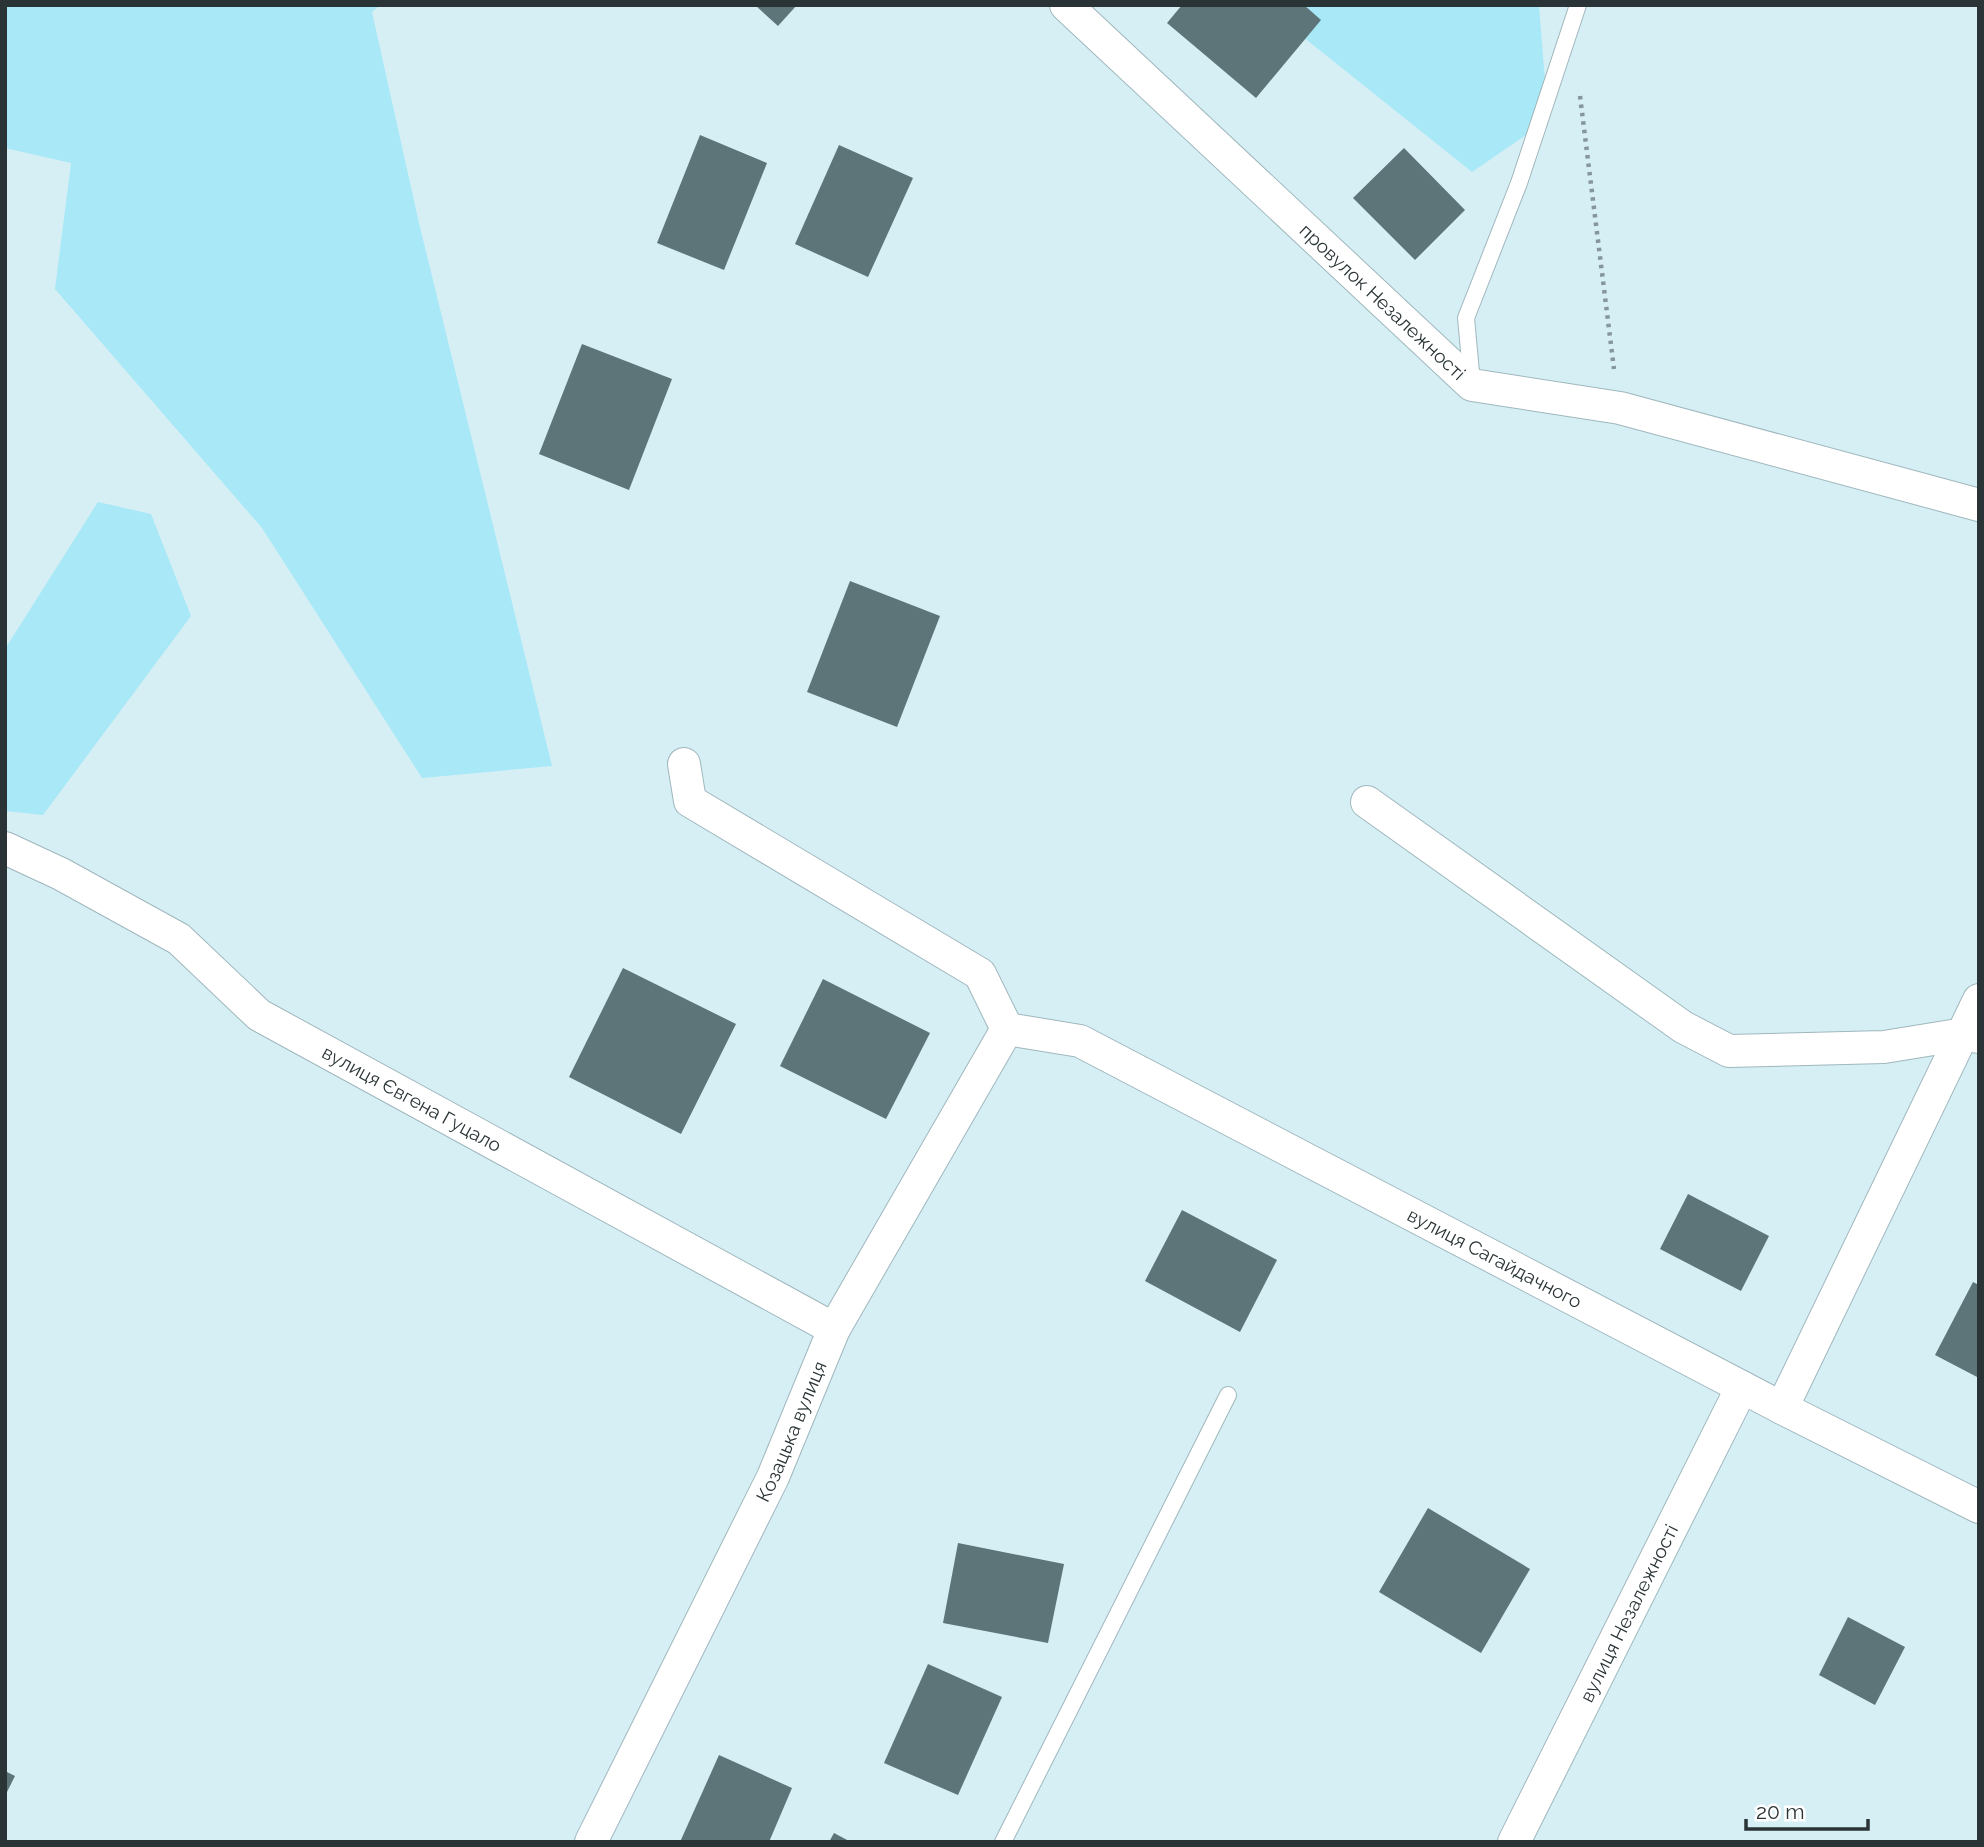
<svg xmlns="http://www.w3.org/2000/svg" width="1984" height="1847" viewBox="0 0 1984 1847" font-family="Raleway,sans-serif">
	<rect width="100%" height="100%" fill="#d6eff5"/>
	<g fill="#a8e8f7">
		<path d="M5,5H380L372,12L419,223L552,766L422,778L262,528L55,289L71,163L5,148Z"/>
		<path d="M1263,5H1539L1548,120L1472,172Z"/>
		<path d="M98,502L151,514L191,616L43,815L5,811V649Z"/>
	</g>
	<g fill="#5d7479">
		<path d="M755,5H797L778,26Z"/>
		<path d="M1182,5H1304L1321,20L1256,98L1167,23Z"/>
		<path d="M700,135L767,163L724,270L657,243Z"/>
		<path d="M839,145L913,178L868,277L795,244Z"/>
		<path d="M1404,148L1465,210L1415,260L1353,198Z"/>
		<path d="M582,344L672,379L629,490L539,454Z"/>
		<path d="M850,581L940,616L897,727L807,692Z"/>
		<path d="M623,968L736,1024L681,1134L569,1077Z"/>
		<path d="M823,979L930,1033L886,1119L780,1066Z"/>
		<path d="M1688,1194L1769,1236L1741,1291L1660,1249Z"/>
		<path d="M1182,1210L1277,1260L1240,1332L1145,1281Z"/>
		<path d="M1973,1282L1979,1285V1378L1935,1355Z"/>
		<path d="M1428,1508L1530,1569L1481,1653L1379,1592Z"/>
		<path d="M958,1543L1064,1564L1048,1643L943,1623Z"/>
		<path d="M1848,1617L1905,1647L1875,1705L1819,1675Z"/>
		<path d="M928,1664L1002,1697L958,1795L884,1763Z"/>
		<path d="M719,1755L792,1788L769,1842H680Z"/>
		<path d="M5,1771L15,1776L5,1796Z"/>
		<path d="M834,1833L851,1842H829Z"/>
	</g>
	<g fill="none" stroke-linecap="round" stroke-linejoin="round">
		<g stroke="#9fb7bd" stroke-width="18">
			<g id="service">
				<path d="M1472,383L1466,318L1519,183L1578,5"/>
				<path d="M1003,1842L1228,1395"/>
			</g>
		</g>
		<g stroke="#9fb7bd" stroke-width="34">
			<g id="minor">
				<path id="s1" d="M1066,5L1472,385L1620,408L1979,505"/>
				<path d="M684,764L690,801L980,974L1007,1029"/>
				<path d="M1367,802L1683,1027L1729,1051L1884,1047L1964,1034L1979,1037"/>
				<path id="s2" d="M5,848L61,874L179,939L259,1015L834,1329"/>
				<path id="s3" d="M1007,1029L1080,1041L1782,1408L1979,1507"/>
				<path d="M1782,1408L1979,1000"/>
				<path id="s4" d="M591,1842L773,1477L834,1329L1007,1029"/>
				<path id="s5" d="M1514,1842L1742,1387"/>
			</g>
		</g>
		<path stroke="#85979b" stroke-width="4.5" stroke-dasharray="3.5 5" stroke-linecap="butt" d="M1580,96L1614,369"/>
		<use href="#service" stroke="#fff" stroke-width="16"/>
		<use href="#minor" stroke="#fff" stroke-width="32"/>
	</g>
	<g text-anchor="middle" stroke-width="7" stroke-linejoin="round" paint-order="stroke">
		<g font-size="19" fill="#2a3436" stroke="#fff">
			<text dy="7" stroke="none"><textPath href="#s1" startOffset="434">провулок Незалежності</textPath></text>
			<text dy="7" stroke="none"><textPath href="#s2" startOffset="481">вулиця Євгена Гуцало</textPath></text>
			<text dy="7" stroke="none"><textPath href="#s3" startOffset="542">вулиця Сагайдачного</textPath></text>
			<text dy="7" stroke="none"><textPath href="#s4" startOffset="457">Козацька вулиця</textPath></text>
			<text dy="7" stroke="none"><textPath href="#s5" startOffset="256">вулиця Незалежності</textPath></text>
		</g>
	</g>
	<rect width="1984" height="1847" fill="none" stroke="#2a3436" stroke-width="14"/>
	<path d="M1746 1819v10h122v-10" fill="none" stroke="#2a3436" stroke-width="3.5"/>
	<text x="1756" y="1819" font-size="21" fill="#2a3436" stroke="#ffffff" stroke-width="5" paint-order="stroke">20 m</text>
</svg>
